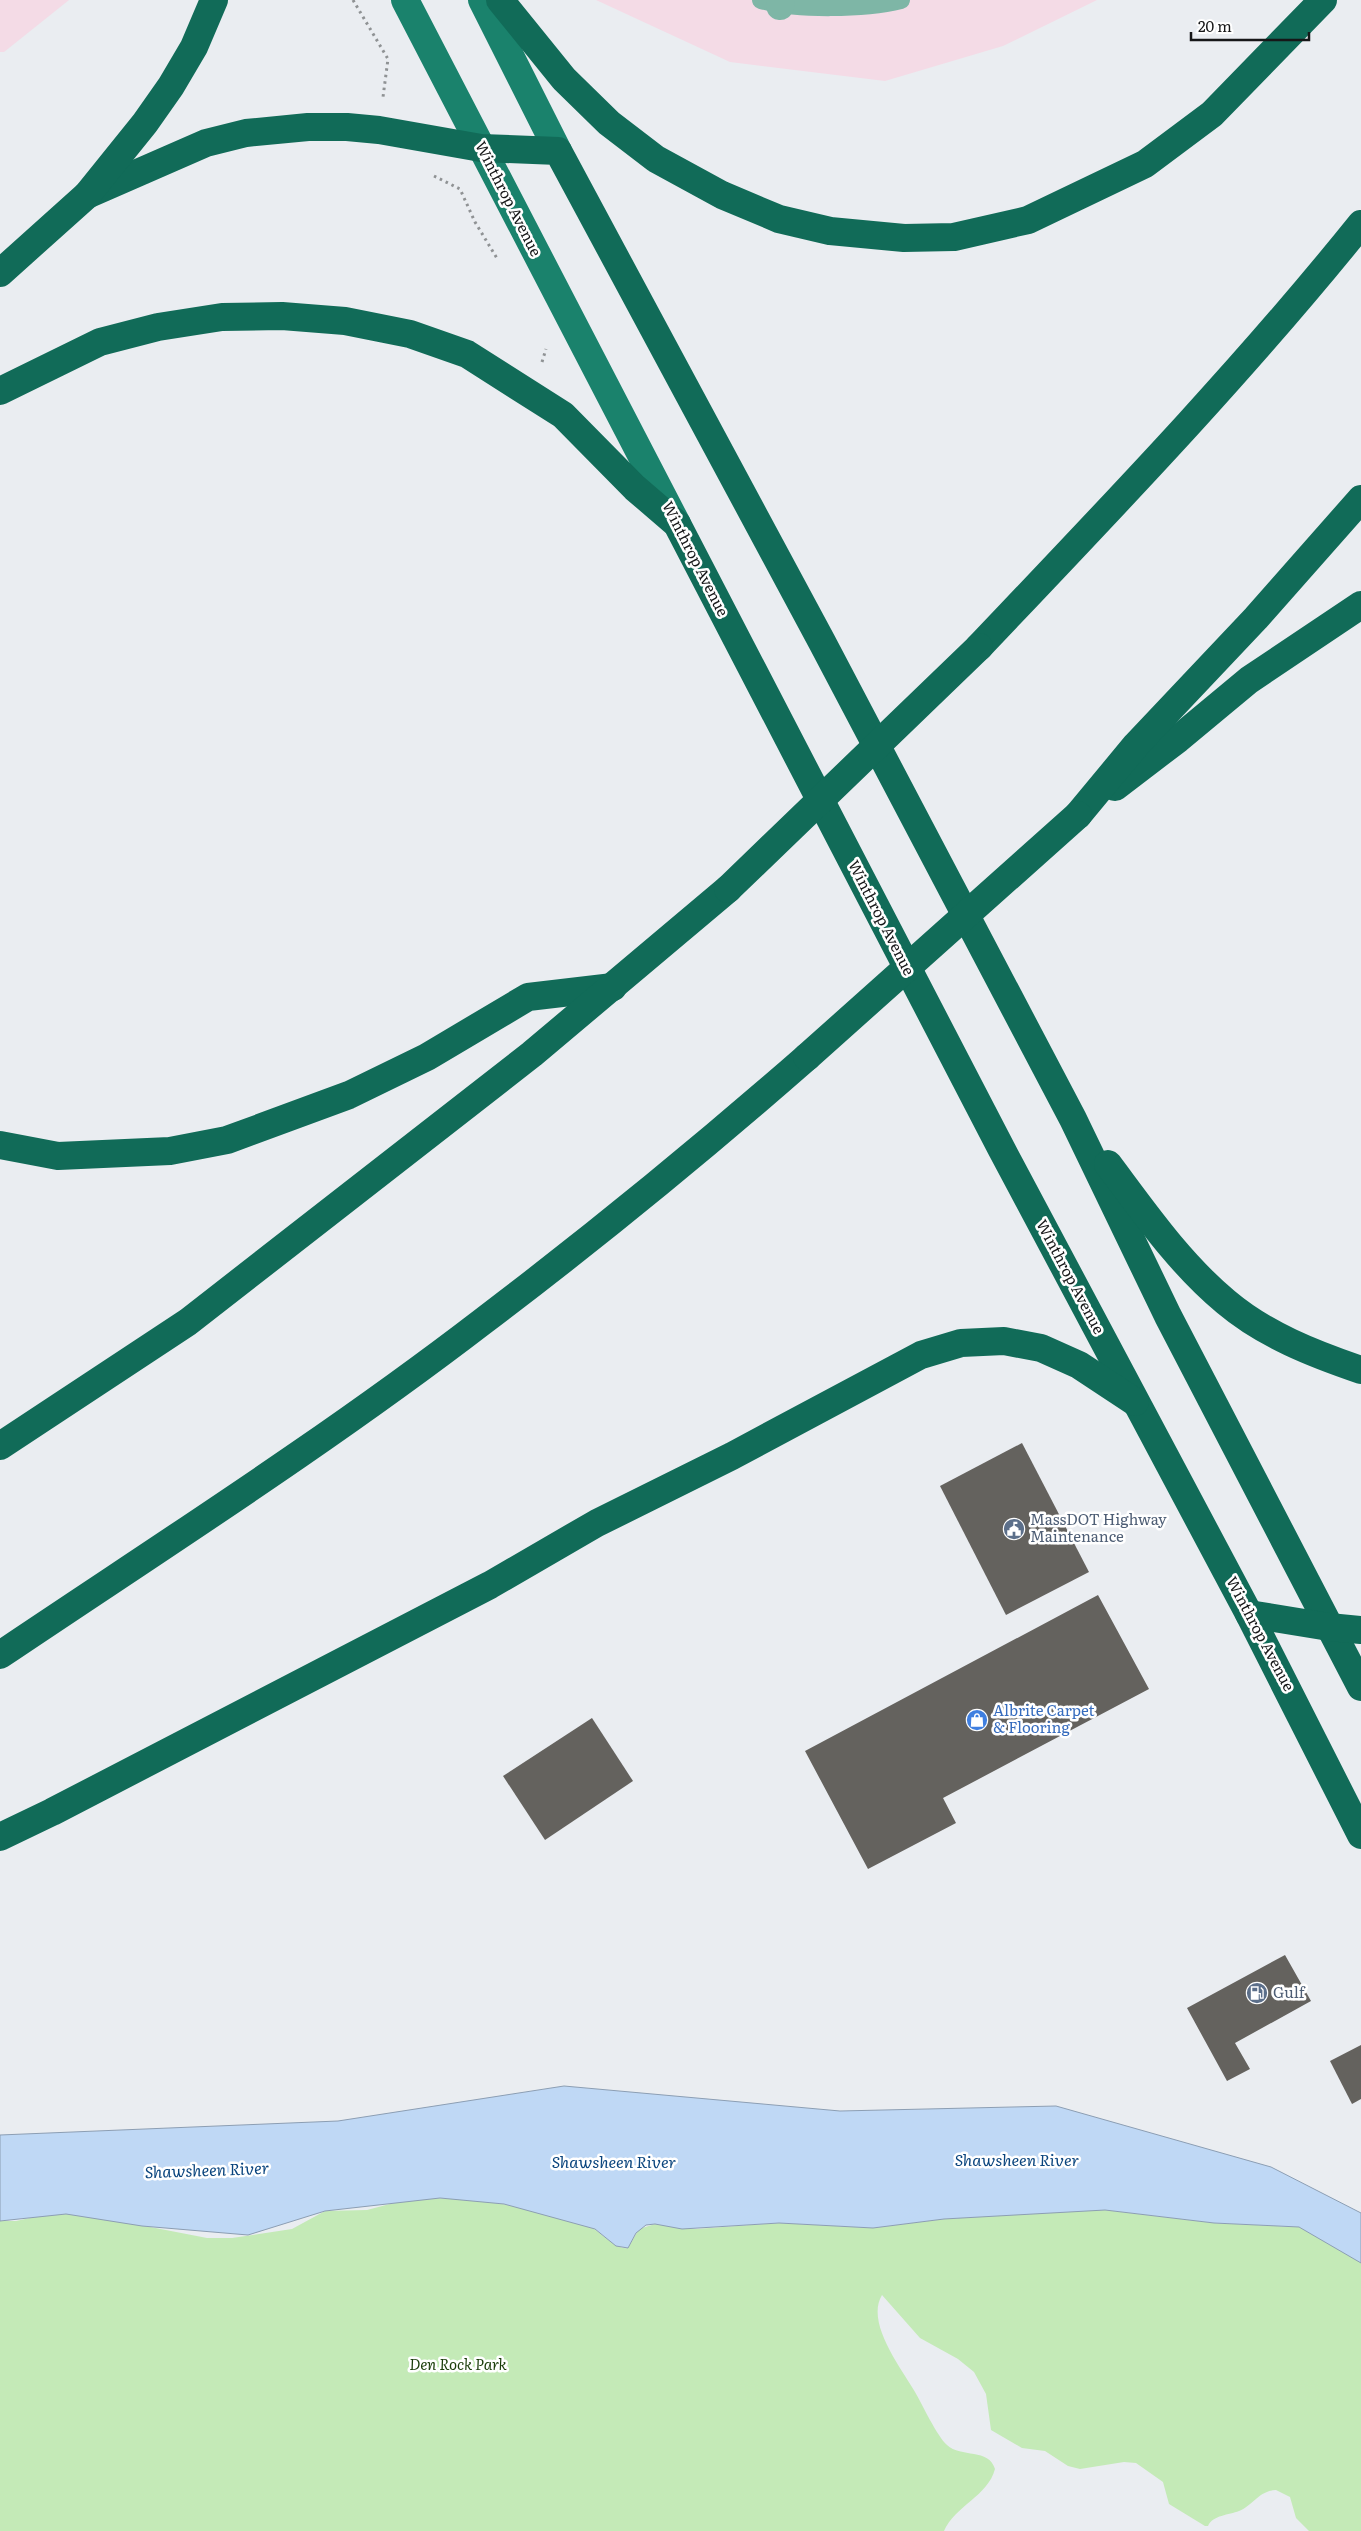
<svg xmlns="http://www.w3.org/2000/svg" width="1361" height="2531" viewBox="0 0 1361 2531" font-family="Literata,serif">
	<rect width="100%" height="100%" fill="#eaedf1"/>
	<g fill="#f4dbe6">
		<path d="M0,0H69L4,52H0Z"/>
		<path d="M596,0H1097L1003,46L885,81L730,62Z"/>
	</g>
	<path fill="#c4eab7" d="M431,2198C484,2198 536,2208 586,2225C601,2230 614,2250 628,2248L639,2229L655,2224L696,2229L779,2223L873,2228L944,2219L1070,2210H1105L1214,2223L1299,2227L1361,2261V2531H1309L1296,2518L1290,2497L1276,2490C1258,2491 1254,2505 1239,2511C1229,2515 1213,2515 1208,2526H1205L1169,2504L1163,2482L1136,2463L1124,2462L1080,2469L1068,2466L1045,2451L1022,2448L991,2430L986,2394L974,2372L958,2359L920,2338L882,2295C865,2323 902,2369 915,2392C922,2404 937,2436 947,2445C961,2458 989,2448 995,2469C988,2496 955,2506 944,2531H0V2221H16L53,2213L81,2215L124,2220L140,2225L207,2238H232L292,2229L325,2211L367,2210L405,2200Z"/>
	<path fill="#bfd8f5" stroke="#8c9eb3" d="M564,2086L840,2111L1056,2106L1271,2167L1361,2213V2263L1299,2227L1214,2223L1105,2210L944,2219L873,2228L779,2223L682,2229L655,2224L646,2225L636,2233L628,2248L616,2246L595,2229L504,2204L440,2198L325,2211L248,2235L142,2226L66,2214L0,2221V2135L338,2121Z"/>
	<g fill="#64625e">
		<path d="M1022,1443L1089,1572L1006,1615L940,1486Z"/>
		<path d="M1098,1595L1149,1689L943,1798L956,1823L868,1869L805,1751Z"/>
		<path d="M592,1718L633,1781L545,1840L503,1776Z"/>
		<path d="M1285,1955L1311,2001L1235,2043L1250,2069L1227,2081L1187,2008Z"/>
		<path d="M1361,2045V2099L1352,2104L1330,2061Z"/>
	</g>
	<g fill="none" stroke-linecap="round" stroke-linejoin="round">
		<g stroke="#8f9294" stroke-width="3" stroke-dasharray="2.5 4" stroke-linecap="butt">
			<path d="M353,0L388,59L383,97"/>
			<path d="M434,176L460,189L475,222L498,260"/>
			<path d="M542,362L546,349"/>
		</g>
		<path stroke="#7eb6a6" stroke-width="18" d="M761,0C797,10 864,9 901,0"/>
		<path stroke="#7eb6a6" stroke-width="28" d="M780,6L781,0"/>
		<g stroke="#1a826c" stroke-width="28">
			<path d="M405,0L677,524"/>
			<path d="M482,0L558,151"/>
		</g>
		<g stroke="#116b58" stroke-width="28">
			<path d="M500,0L564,79L609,123L656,159L722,195L779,219L830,231L904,238L954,237L1028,220L1145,164L1212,114L1323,0"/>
			<path d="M87,195L206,143L246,133L308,127H347L379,130L481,148L558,151L822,642L1073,1119L1168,1316L1361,1687"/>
			<path d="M0,273L87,195L145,123L171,86L194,47L214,0"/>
			<path d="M0,391L100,342L158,327L222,317L282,316L345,321L410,334L467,354L563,415L635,488L677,524L1001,1148L1249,1614L1361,1835"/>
			<path d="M979,647C1110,509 1242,372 1361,224"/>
			<path d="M1115,787L1178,739L1249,680L1361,605"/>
			<path d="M1078,815L1136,745L1256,618L1361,499"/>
			<path d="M0,1145L58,1156L170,1151L227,1140L349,1095L427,1057L528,997L613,987"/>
			<path d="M1108,1164C1144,1212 1179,1263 1226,1302C1265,1335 1314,1354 1361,1370"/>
			<path d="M0,1446L188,1322L532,1054L728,889"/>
			<path d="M1249,1614L1329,1627L1361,1630"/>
			<path d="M0,1655C162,1546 327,1441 482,1322C593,1238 702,1149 807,1057"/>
			<path d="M0,1837L52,1812L490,1585L597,1523L732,1456L921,1355L961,1343L1004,1341L1041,1348L1079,1365L1135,1402"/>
		</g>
		<g stroke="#116b58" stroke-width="28">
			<path d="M728,889L979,647"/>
			<path d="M807,1057L1078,815"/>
		</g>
	</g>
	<defs>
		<g id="civic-disc" transform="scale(1.125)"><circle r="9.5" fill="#5c6f8a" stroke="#fff"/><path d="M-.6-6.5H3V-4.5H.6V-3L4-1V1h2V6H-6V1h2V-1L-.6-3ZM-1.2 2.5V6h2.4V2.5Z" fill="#fff"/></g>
		<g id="shop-disc" transform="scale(1.125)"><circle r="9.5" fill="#3f7fe0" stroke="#fff"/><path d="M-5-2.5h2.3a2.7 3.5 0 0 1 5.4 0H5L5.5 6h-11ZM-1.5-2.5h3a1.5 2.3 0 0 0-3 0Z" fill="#fff"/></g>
		<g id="fuel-disc" transform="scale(1.125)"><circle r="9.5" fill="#5c6f8a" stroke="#fff"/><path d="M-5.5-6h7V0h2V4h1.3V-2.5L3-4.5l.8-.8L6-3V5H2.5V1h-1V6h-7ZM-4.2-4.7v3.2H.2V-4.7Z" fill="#fff"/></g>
	</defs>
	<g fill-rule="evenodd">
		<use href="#civic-disc" x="1014" y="1529"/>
		<use href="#shop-disc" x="977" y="1720"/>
		<use href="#fuel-disc" x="1257" y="1993"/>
	</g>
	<g text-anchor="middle" stroke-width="5" stroke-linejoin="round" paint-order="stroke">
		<g font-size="15" fill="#161718" stroke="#fff">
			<text transform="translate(508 199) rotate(63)" y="5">Winthrop Avenue</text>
			<text transform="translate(695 559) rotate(63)" y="5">Winthrop Avenue</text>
			<text transform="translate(881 918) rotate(63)" y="5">Winthrop Avenue</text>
			<text transform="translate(1070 1277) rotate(62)" y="5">Winthrop Avenue</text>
			<text transform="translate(1260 1634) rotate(62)" y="5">Winthrop Avenue</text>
		</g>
		<g font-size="15" fill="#4e5e75" stroke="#fff" text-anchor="start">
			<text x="1030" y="1525">MassDOT Highway<tspan x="1030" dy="17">Maintenance</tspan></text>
			<text x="1273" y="1998">Gulf</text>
		</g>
		<g font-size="15" fill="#366cbe" stroke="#fff" text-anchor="start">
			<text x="993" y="1716">Albrite Carpet<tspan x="993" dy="17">&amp; Flooring</tspan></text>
		</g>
		<g font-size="15" font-style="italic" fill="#183b07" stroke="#fff">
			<text x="458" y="2370">Den Rock Park</text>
		</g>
		<g font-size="16" font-style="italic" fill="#09447d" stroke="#fff">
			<text x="1017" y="2166">Shawsheen River</text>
			<text x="614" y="2168">Shawsheen River</text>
			<text transform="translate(207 2170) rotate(-2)" y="6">Shawsheen River</text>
		</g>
	</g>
	<path d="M1191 32v8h118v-8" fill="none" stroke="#161718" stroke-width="2.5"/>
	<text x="1198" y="32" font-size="15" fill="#161718" stroke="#ffffff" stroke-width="4" paint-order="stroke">20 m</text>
</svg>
